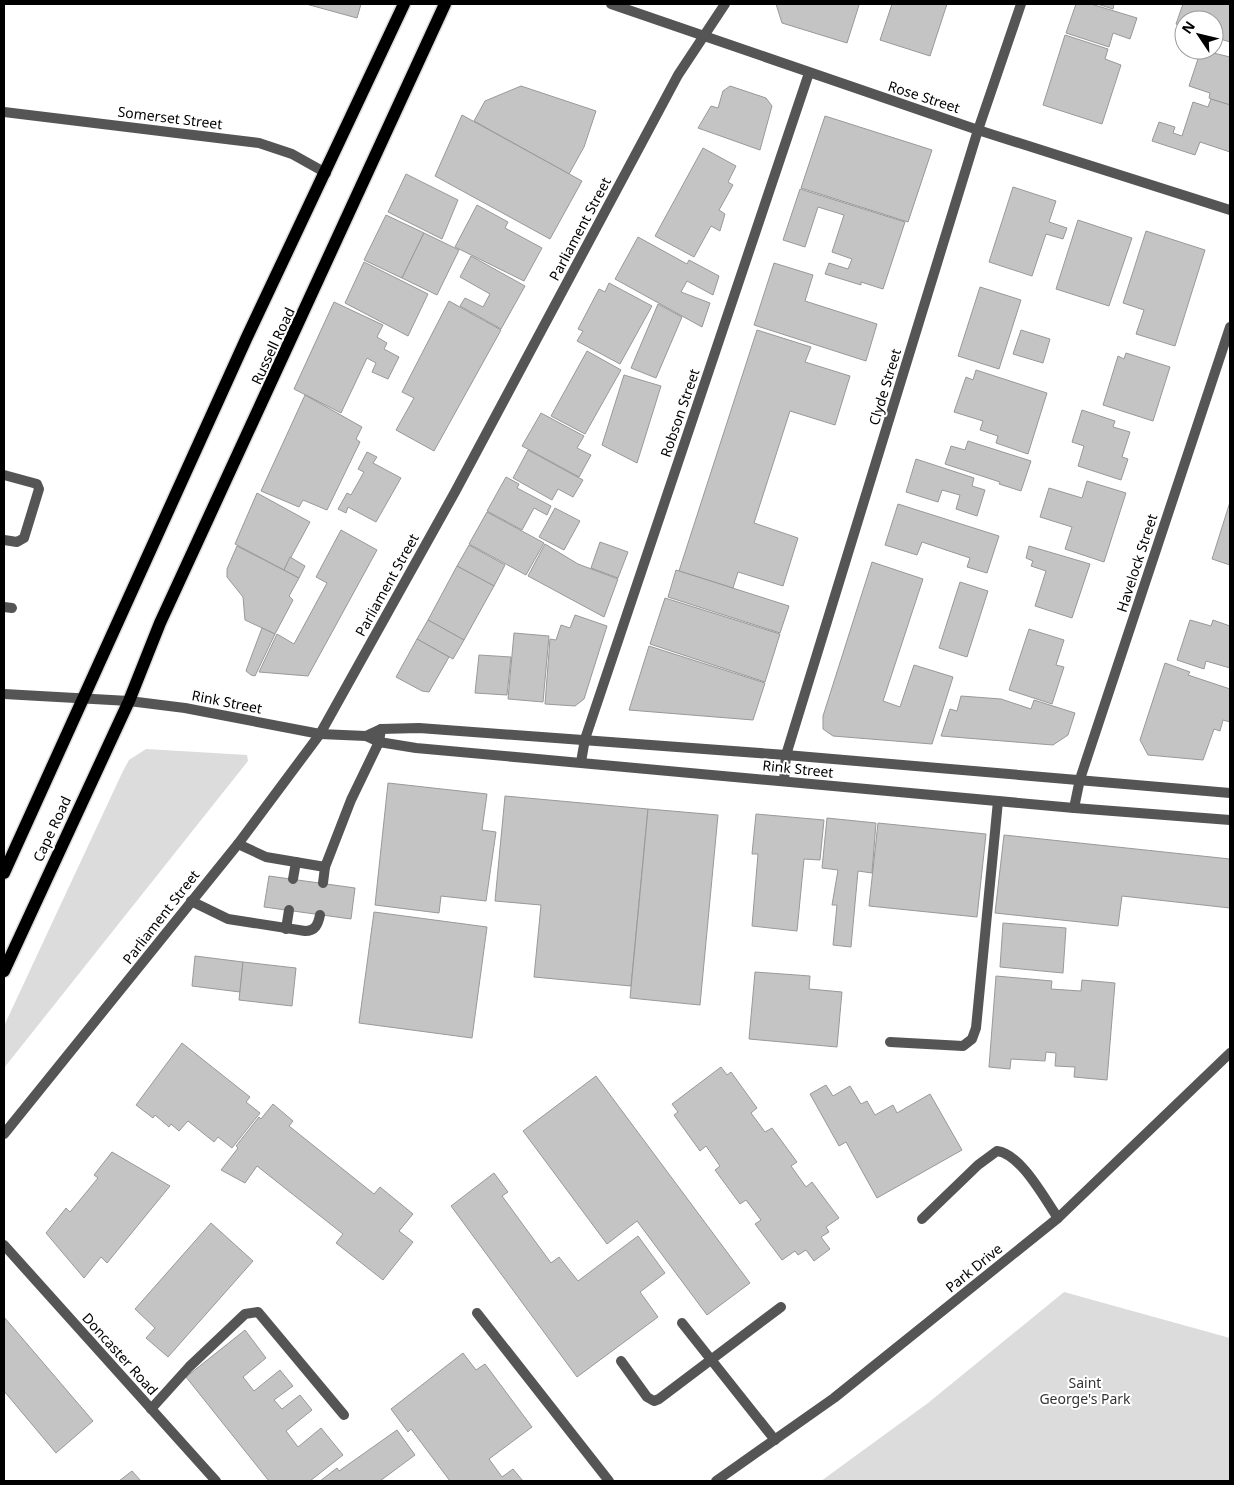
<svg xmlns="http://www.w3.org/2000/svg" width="1234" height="1485" viewBox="0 0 1234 1485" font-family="'Noto Sans',sans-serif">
	<rect width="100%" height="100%" fill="#fff"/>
	<g fill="#dcdcdc">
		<path d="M146,749L247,755L248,761L4,1068V1026L123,771L129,760Z"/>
		<path d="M1064,1292L1230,1338V1481H821L928,1403Z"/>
	</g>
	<g fill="#c4c4c4" stroke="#999">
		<path d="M306,4H361L357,18Z"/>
		<path d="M776,4H855L859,5L847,43L782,23Z"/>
		<path d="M892,4H947L930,56L880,40Z"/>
		<path d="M1076,4H1091L1137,18L1130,39L1113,33L1109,47L1066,33Z"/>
		<path d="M1097,4H1114L1113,9Z"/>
		<path d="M1183,4H1230V42L1214,37V20H1184V27L1176,24Z"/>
		<path d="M1065,35L1108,49L1105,59L1121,65L1102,124L1043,105Z"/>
		<path d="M1201,50L1230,57V105L1211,99L1209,98L1210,93L1189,86Z"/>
		<path d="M521,86L596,111L584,147L569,174L474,121L485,101Z"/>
		<path d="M730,86L766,98L772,106L760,150L698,128L711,106L718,108L723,91Z"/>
		<path d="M1211,99L1230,105V152L1200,142L1195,155L1152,141L1159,122L1175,127L1173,133L1182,136L1193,102L1208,107Z"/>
		<path d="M462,115L582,181L550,239L435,176Z"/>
		<path d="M825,116L932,150L908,222L801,188Z"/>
		<path d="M703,148L736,166L728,182L733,185L719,210L725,214L720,231L711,226L694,257L655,236Z"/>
		<path d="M406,174L458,200L442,239L388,212Z"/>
		<path d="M1013,187L1056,201L1049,222L1067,228L1063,239L1046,234L1032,276L989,262Z"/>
		<path d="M800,189L905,222L883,289L861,282V285L825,274L829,263L848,269L852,259L832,252L844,215L818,207L805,247L783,240Z"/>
		<path d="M477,205L508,222L505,228L542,248L524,281L455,247Z"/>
		<path d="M386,215L424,233L402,278L364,260Z"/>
		<path d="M1078,220L1132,238L1109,306L1056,289Z"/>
		<path d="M1146,231L1205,250L1175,346L1136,334L1144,310L1123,303Z"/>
		<path d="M424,233L459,250L437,295L402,278Z"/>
		<path d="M638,237L687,264L689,260L719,276L713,295L687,281L681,292L710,303L702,327L615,279Z"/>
		<path d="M471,256L525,286L501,329L460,306L465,298L483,307L490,294L460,277Z"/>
		<path d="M364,262L428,294L408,336L345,303Z"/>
		<path d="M774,263L813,275L805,301L877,324L866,361L754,325Z"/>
		<path d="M609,283L652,306L620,364L577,341L583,331L578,329L599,289L605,292Z"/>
		<path d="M980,287L1021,300L999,369L958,356Z"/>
		<path d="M449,301L501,330L434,451L396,430L414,398L402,392Z"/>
		<path d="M334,302L383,325L377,337L387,343L384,349L399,357L388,379L372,372L376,363L367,358L341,413L294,389Z"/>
		<path d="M658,304L682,317L656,378L631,368Z"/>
		<path d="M757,330L811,347L805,362L850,376L835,425L790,411L754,523L798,538L783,586L738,572L733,588L679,571Z"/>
		<path d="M1021,330L1050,339L1043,363L1013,354Z"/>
		<path d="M587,351L621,370L585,434L551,416Z"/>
		<path d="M1126,353L1170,367L1153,421L1103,405L1118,356L1124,359Z"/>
		<path d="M976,370L1047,393L1028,454L996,443L998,436L980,430L983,421L954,412L966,377L973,380Z"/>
		<path d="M624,375L661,386L637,463L602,445Z"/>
		<path d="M305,395L362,427L356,439L360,442L327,510L303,500L299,507L261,491Z"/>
		<path d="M1082,410L1115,421L1113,427L1130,432L1122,457L1128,459L1121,480L1078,466L1084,446L1072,442Z"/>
		<path d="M541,413L584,436L577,448L591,455L579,477L522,446Z"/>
		<path d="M968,441L1031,461L1021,491L999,484L1000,482L945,464L951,446L965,450Z"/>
		<path d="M528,450L583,480L573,497L558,489L552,500L513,478Z"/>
		<path d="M367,452L377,457L373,463L401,478L376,522L348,507L346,513L338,509L347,493L351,495L364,472L358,469Z"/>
		<path d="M916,459L974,478L972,486L985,490L977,516L956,509L960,495L942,490L938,502L906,492Z"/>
		<path d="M506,477L519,484L517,488L551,506L547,515L534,508L522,530L487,511Z"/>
		<path d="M1087,481L1126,493L1104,562L1065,549L1072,527L1040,517L1049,488L1082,498Z"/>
		<path d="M257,493L310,522L284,570L235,544Z"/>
		<path d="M1230,502V565L1212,559Z"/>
		<path d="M898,504L999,536L987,573L967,567L970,558L922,542L917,555L885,545Z"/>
		<path d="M555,508L580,521L564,550L539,537Z"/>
		<path d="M487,512L544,543L526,575L469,544Z"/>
		<path d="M341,530L377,550L308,676L259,672L277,634L294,644L327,583L316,577Z"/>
		<path d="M600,542L628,552L618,578L591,568Z"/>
		<path d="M545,544L578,564L618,579L604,617L528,576Z"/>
		<path d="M469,545L505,565L494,586L457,566Z"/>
		<path d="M237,546L299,578L289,596L293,600L275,634L245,620L243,597L227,577V569Z"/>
		<path d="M1029,546L1090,564L1072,618L1035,606L1046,571L1031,566L1033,561L1026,558Z"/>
		<path d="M290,557L305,566L299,578L284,570Z"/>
		<path d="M872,562L923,579L883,701L900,707L914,665L953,677L932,744L833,736L823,729V716Z"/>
		<path d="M457,566L494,586L464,640L428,620Z"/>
		<path d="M676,570L789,606L780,633L668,597Z"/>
		<path d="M960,582L988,591L967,657L939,648Z"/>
		<path d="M665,598L780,634L765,682L650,644Z"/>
		<path d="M575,615L607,626L584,699L575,706L545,704L550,639L556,640L561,625L570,628Z"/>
		<path d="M428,620L464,640L453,659L417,639Z"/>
		<path d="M1190,620L1211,626L1213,620L1230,626V668L1206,661L1204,669L1177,660Z"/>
		<path d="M262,628L275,634L255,676L251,675L246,671L247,668Z"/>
		<path d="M1029,629L1064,640L1056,665L1064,667L1052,704L1009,690Z"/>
		<path d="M514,633L549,636L543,702L508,699Z"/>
		<path d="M417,639L449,657L429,692L422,691L396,677Z"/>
		<path d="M649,646L765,683L753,720L629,710Z"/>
		<path d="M479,655L511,657L507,695L475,693Z"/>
		<path d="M1165,663L1190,672L1188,675L1230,689V722L1223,720L1220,731L1214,729L1203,760L1148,755L1140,740Z"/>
		<path d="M961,696L1001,699L1031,709L1034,700L1075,713L1068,735L1053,745L941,736L950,709L957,711Z"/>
		<path d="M388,783L487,794L482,830L496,832L486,901L441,896L439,913L375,905Z"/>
		<path d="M505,796L648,809L631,986L534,977L541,905L495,901Z"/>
		<path d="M648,809L718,815L700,1005L630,998Z"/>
		<path d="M756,814L824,820L820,860L804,859L797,931L752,926L758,854H752Z"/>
		<path d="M827,818L876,823L872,873L858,871L851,947L833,945L837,905H832L838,870L822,868Z"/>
		<path d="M878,823L986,834L977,917L869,906Z"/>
		<path d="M1004,835L1230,859V908L1122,896L1118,926L995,913Z"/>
		<path d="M269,876L355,888L351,919L264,907Z"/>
		<path d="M374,912L487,927L472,1038L359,1023Z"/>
		<path d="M1003,923L1066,928L1063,973L1000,967Z"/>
		<path d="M195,956L243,962L240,992L192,986Z"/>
		<path d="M243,962L296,968L292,1006L239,1000Z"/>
		<path d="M755,972L810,976L809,989L842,992L837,1047L749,1039Z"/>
		<path d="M996,976L1052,981L1051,989L1081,991L1082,980L1115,983L1107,1080L1074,1077L1075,1067L1055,1066L1056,1053L1046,1052L1045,1061L1011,1059L1010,1069L989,1067Z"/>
		<path d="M182,1043L250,1097L246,1102L260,1113L232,1148L218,1137L214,1142L188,1121L179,1131L171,1124L169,1127L155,1115L153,1118L136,1105Z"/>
		<path d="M721,1067L727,1075L731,1072L757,1108L751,1113L765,1132L772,1128L797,1162L791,1166L806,1187L812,1182L839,1218L826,1227L829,1232L821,1237L830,1249L814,1261L806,1250L798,1255L795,1251L782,1260L755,1224L761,1220L746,1200L740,1204L715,1170L720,1166L706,1146L700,1151L674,1115L678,1112L672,1104Z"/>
		<path d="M596,1076L750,1283L707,1315L637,1221L607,1244L523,1131Z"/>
		<path d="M826,1085L833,1096L850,1086L861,1104L867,1101L875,1115L893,1105L897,1113L930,1094L962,1150L877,1198L846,1142L839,1146L810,1094Z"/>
		<path d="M273,1104L293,1121L289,1126L374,1194L380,1187L413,1214L399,1231L413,1242L383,1280L336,1243L343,1234L257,1166L245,1183L221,1170L238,1148L236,1146L259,1117L261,1119Z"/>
		<path d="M112,1152L170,1186L107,1263L101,1257L84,1278L46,1233L66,1208L70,1212L98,1178L94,1175Z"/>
		<path d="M494,1173L508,1192L502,1196L551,1263L559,1257L578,1281L638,1236L665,1273L640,1292L658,1317L577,1377L451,1206Z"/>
		<path d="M211,1223L253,1261L168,1357L146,1338L155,1328L135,1309Z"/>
		<path d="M4,1317L93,1421L56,1453L4,1391Z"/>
		<path d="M245,1330L266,1358L243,1377L254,1391L280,1370L293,1386L274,1400L282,1409L300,1395L312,1410L286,1431L298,1447L321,1428L343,1455L310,1481H269L186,1377Z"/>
		<path d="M463,1353L476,1370L485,1364L532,1427L489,1459L502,1477L513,1469L523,1481H450L411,1429L408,1432L391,1409Z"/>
		<path d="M397,1430L415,1455L380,1481H320L337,1468L339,1471Z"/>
		<path d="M132,1471L141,1481H119Z"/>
	</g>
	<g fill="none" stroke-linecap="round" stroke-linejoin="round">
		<g stroke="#dbdbdb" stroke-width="15">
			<g id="primary">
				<path d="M4,873L247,337L404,4"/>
				<path d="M4,971L129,701L160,623L445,4"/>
			</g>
		</g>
		<g stroke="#555" stroke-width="10">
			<path d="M4,475L37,484L39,489L24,538L17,542L4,540"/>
			<path d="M4,607L12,608"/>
			<path d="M238,844L266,857L325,867L323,883"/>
			<path d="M325,867L351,800L379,742L381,729"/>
			<path d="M293,879L296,862"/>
			<path d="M191,901L228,919L305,931C315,931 318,925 320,915"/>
			<path d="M286,929L289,910"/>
			<path d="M890,1042L963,1046L972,1039L976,1028L998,801"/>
			<path d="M922,1219L978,1165L997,1151C1021,1154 1044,1198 1058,1218"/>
			<path d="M477,1313L609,1481"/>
			<path d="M682,1323L775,1440"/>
			<path d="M621,1361L647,1397L654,1401L659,1399L781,1307"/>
			<path d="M151,1409L189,1367L245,1314L258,1312L344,1415"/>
		</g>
		<g stroke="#555" stroke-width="10">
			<path d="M611,4L978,130L1230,210"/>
			<path d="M4,112L259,143L292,154L326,173"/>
			<path d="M581,762L585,739L809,73"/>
			<path d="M784,781L786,755L978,130L1021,4"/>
			<path d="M1074,808L1080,779L1230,327"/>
			<path d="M4,1134L238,844L320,734L455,492L678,75L725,4"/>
			<path d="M4,1245L216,1481"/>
		</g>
		<g stroke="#555" stroke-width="10">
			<path d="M4,694L129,701L185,708L320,734L366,736L379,742L416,748L1074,808L1230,820"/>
			<path d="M366,736L381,729L419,728L786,755L1230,793"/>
			<path d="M716,1481L834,1398L1058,1218L1230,1053"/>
		</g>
		<use href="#primary" stroke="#000" stroke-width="12"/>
	</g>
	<g text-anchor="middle" stroke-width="4" stroke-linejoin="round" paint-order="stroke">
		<g font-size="14" fill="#000" stroke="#fff">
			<text transform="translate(924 97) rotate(18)" y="5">Rose Street</text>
			<text transform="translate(170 118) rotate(7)" y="5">Somerset Street</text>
			<text transform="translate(580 229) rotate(-62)" y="5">Parliament Street</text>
			<text transform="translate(273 346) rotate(-65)" y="5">Russell Road</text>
			<text transform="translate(885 387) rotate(-73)" y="5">Clyde Street</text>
			<text transform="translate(680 413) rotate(-71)" y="5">Robson Street</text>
			<text transform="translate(1137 563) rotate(-72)" y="5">Havelock Street</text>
			<text transform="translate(387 585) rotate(-61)" y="5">Parliament Street</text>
			<text transform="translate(227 702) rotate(11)" y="5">Rink Street</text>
			<text transform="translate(798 769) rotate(6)" y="5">Rink Street</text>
			<text transform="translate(52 829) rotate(-65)" y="5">Cape Road</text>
			<text transform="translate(161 917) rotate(-52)" y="5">Parliament Street</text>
			<text transform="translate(974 1268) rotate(-39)" y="5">Park Drive</text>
			<text transform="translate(120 1354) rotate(48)" y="5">Doncaster Road</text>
		</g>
		<g font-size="14" fill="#333" stroke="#fff">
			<text x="1085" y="1388">Saint<tspan x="1085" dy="16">George's Park</tspan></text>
		</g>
	</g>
	<rect width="1234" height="1485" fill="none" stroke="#000000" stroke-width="10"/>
	<g transform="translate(1199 35) rotate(305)"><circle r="24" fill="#ffffff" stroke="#999999"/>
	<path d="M0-4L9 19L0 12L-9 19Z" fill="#000000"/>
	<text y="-8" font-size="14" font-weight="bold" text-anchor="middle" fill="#000000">N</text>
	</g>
</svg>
